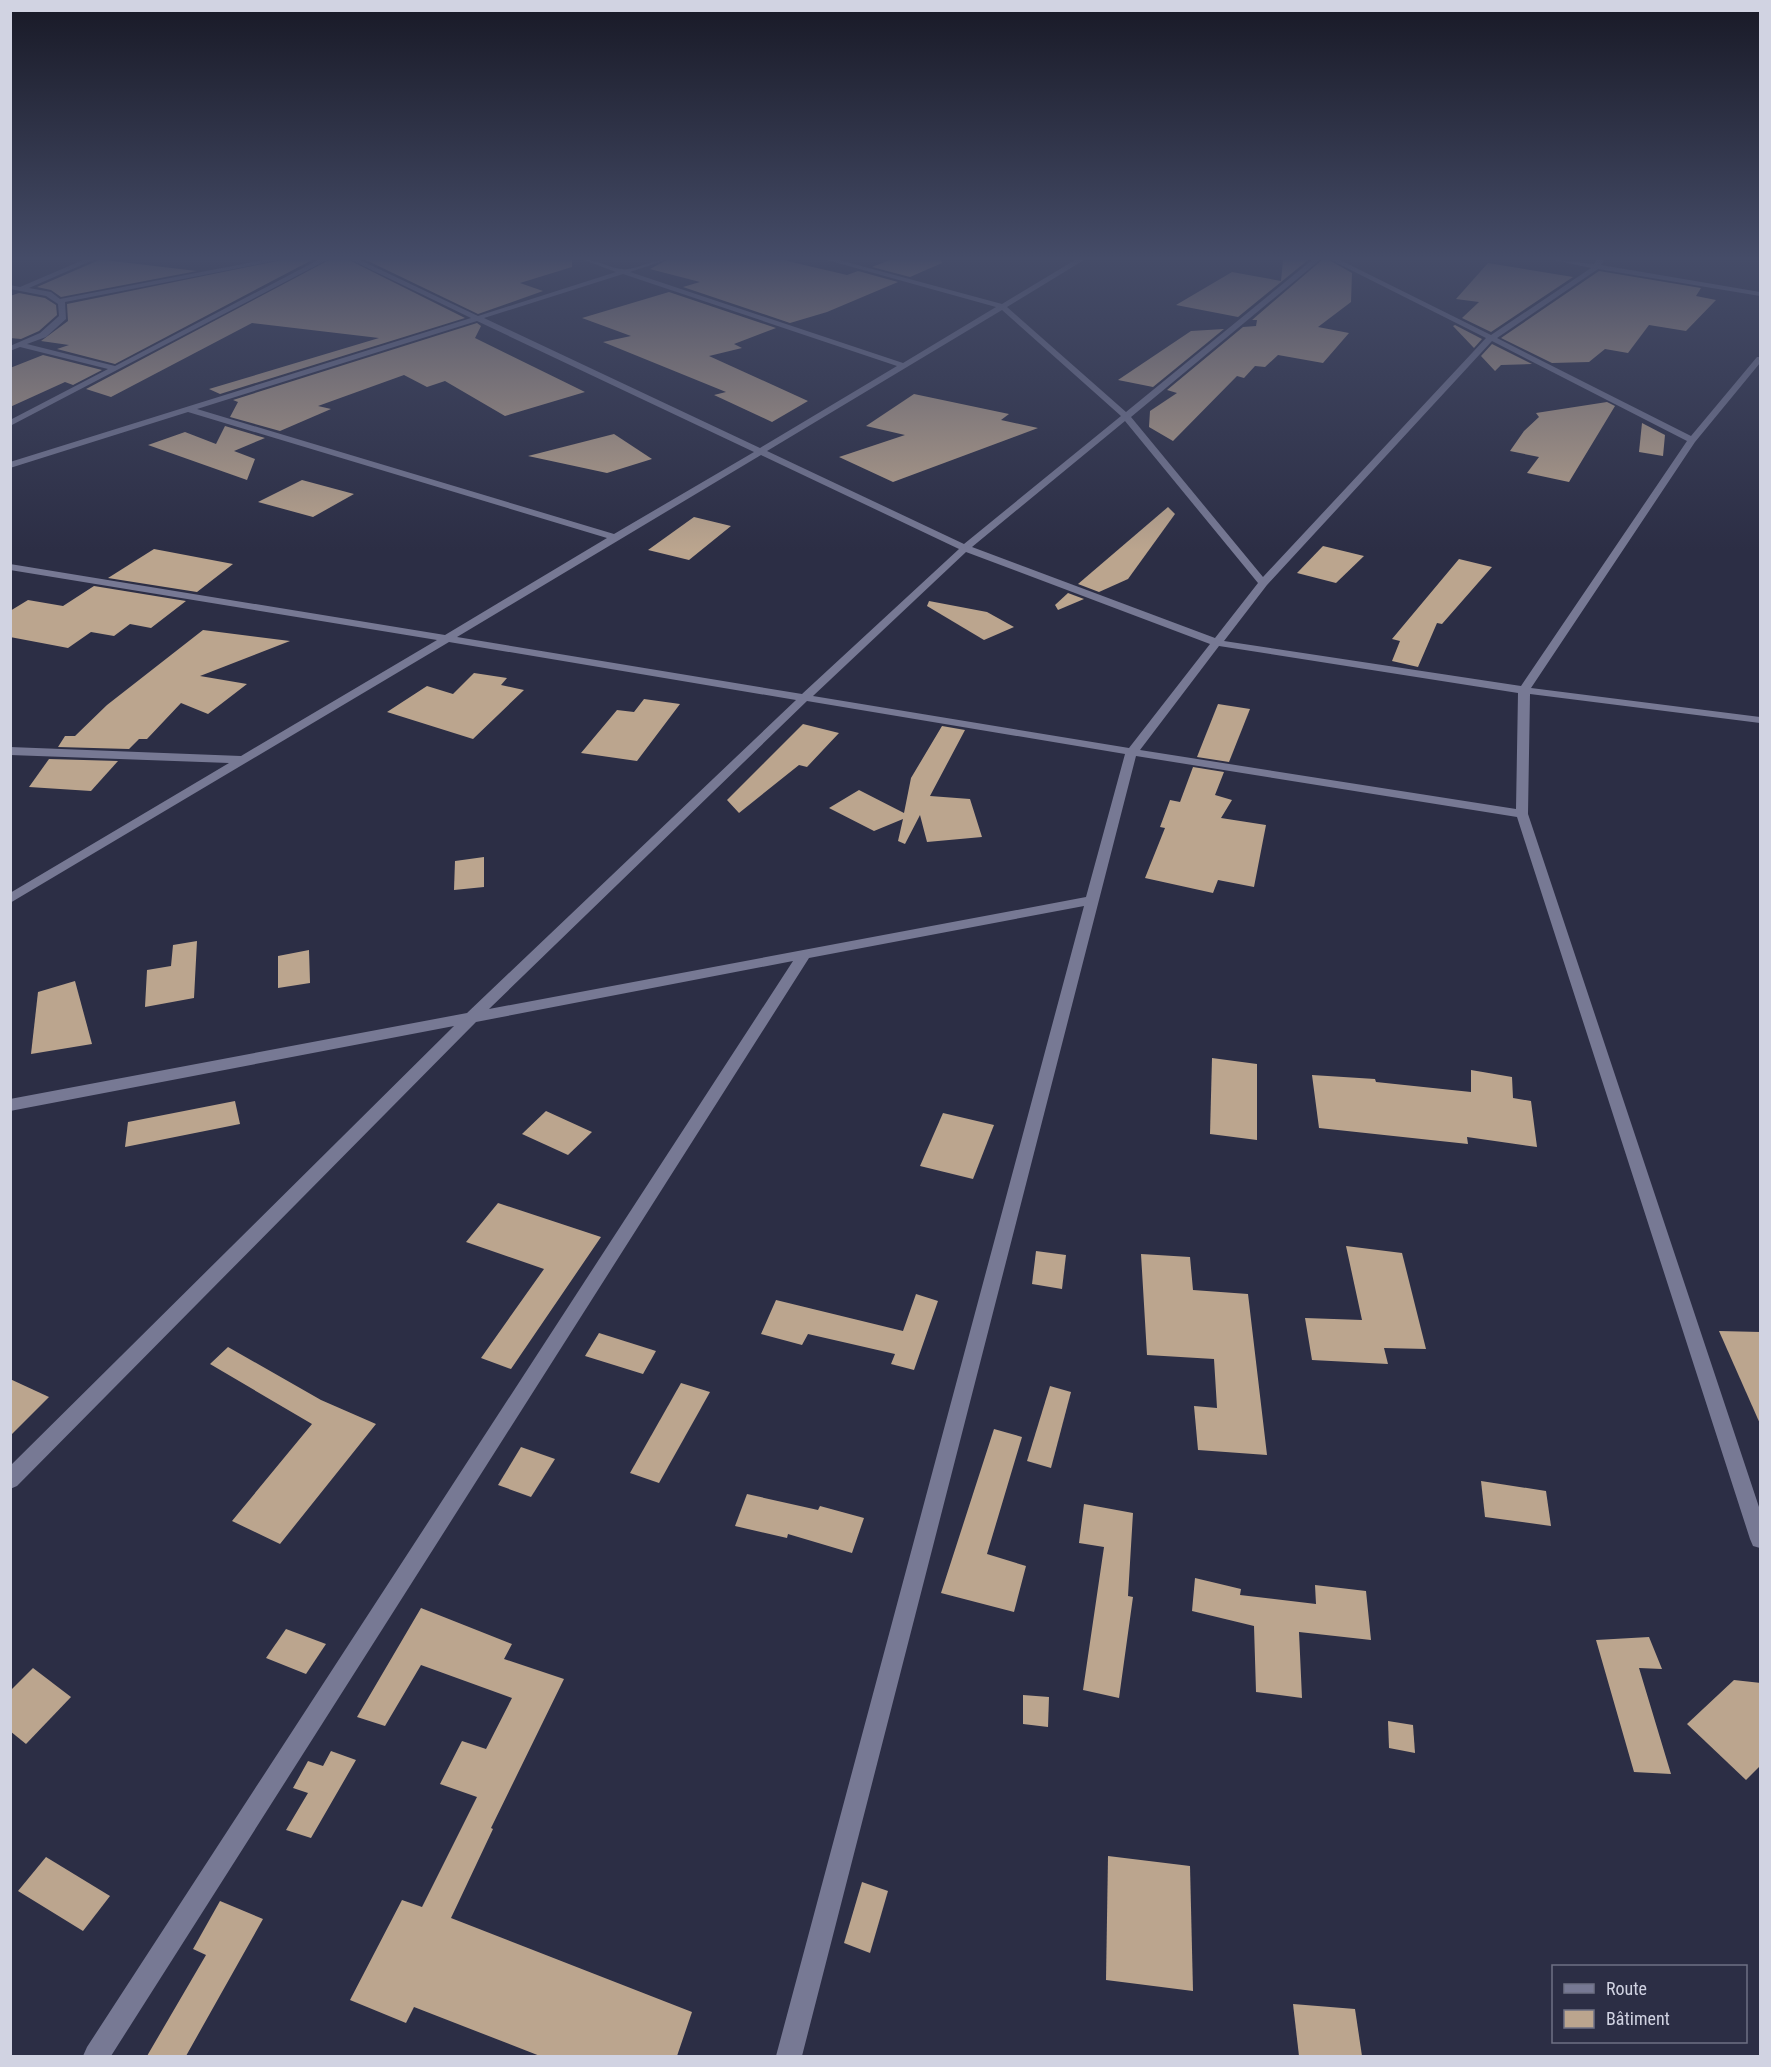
<svg xmlns="http://www.w3.org/2000/svg" width="1771" height="2067" viewBox="0 0 1771 2067" font-family="'Roboto Condensed',sans-serif">
	<rect width="100%" height="100%" fill="#2c2e45"/>
	<g fill="#bba58e">
		<path d="M99,260H104L197,271L61,297L51,290L37,287Z"/>
		<path d="M282,260H312L115,364L57,349L69,345L41,341L68,321L67,304Z"/>
		<path d="M329,260H349L465,318L220,394L209,389L379,338L252,323L111,397L86,389Z"/>
		<path d="M366,260H572V267L520,283L543,291L478,314Z"/>
		<path d="M667,260H783L847,275L858,271L898,282L827,312L790,323L683,287L700,282L650,269Z"/>
		<path d="M890,260H941L942,263L910,277L872,267Z"/>
		<path d="M1283,260H1308L1238,317L1176,305L1232,272L1281,281Z"/>
		<path d="M1322,260H1329L1352,273L1351,302L1318,327L1349,333L1323,363L1278,355L1265,367L1255,366L1244,378L1237,376L1173,441L1149,427L1150,411L1177,393L1167,390L1243,327L1256,326L1257,320H1252Z"/>
		<path d="M1488,263L1573,277L1491,332L1462,318L1479,302L1456,299Z"/>
		<path d="M1599,271L1701,288L1696,296L1716,300L1686,331L1649,325L1628,353L1605,349L1589,362L1552,363L1501,338Z"/>
		<path d="M669,292L776,328L734,344L742,348L709,356L808,401L772,422L714,395L726,392L603,342L631,336L582,318Z"/>
		<path d="M19,293L45,298L56,305L57,315L39,331L21,339L10,338V296Z"/>
		<path d="M477,323L481,326L475,338L585,392L505,416L445,381L427,387L404,375L318,406L331,409L280,431L230,417L238,402L233,400Z"/>
		<path d="M1455,325L1482,339L1474,348L1453,326Z"/>
		<path d="M1224,329L1153,387L1118,380L1191,331Z"/>
		<path d="M1492,344L1532,364L1501,365L1495,371L1481,356Z"/>
		<path d="M43,355L102,370L73,385L65,382L10,407V368Z"/>
		<path d="M914,394L1009,414L1001,420L1038,428L893,482L839,457L905,435L866,426Z"/>
		<path d="M1607,402L1615,406L1569,482L1527,473L1539,457L1510,451L1524,431L1539,417L1536,413Z"/>
		<path d="M1642,423L1665,435L1663,456L1639,452Z"/>
		<path d="M225,426L265,438L234,451L255,459L247,480L148,445L185,432L216,444Z"/>
		<path d="M614,434L652,459L607,473L528,456Z"/>
		<path d="M302,480L354,494L313,517L258,502Z"/>
		<path d="M1168,507L1175,514L1128,579L1099,592L1078,584Z"/>
		<path d="M694,517L731,526L689,560L648,550Z"/>
		<path d="M1323,546L1364,556L1336,583L1297,573Z"/>
		<path d="M154,549L233,564L197,592L108,578Z"/>
		<path d="M1459,559L1492,567L1442,624L1437,623L1418,667L1392,661L1400,641L1392,639Z"/>
		<path d="M94,586L186,601L151,628L130,624L114,636L91,632L68,648L10,637V611L28,600L63,606Z"/>
		<path d="M1068,593L1084,599L1058,610L1055,605Z"/>
		<path d="M929,601L987,612L1014,627L984,640L927,606Z"/>
		<path d="M203,630L290,641L200,676L247,684L208,714L181,703L147,739H139L129,749L58,747L65,736H75L107,705Z"/>
		<path d="M474,673L507,678L501,685L524,690L473,739L387,712L427,686L453,694Z"/>
		<path d="M644,699L680,704L637,761L581,753L617,710L634,712Z"/>
		<path d="M1218,704L1250,709L1229,762L1197,757Z"/>
		<path d="M803,724L839,733L807,767L799,765L739,813L727,800Z"/>
		<path d="M942,726L965,730L930,796L970,799L982,837L927,842L920,815L905,844L898,841L903,819L874,831L829,808L859,790L904,813L911,778Z"/>
		<path d="M49,759L118,761L91,791L29,787Z"/>
		<path d="M1193,767L1224,772L1215,795L1232,800L1221,818L1266,825L1254,887L1218,880L1213,893L1145,878L1165,828L1160,827L1170,800L1180,802Z"/>
		<path d="M484,857V887L454,890L455,861Z"/>
		<path d="M197,941L194,998L145,1007L147,970L171,966L173,945Z"/>
		<path d="M309,950L310,983L278,988V956Z"/>
		<path d="M75,981L92,1044L31,1054L38,992Z"/>
		<path d="M1212,1058L1257,1064V1140L1210,1134Z"/>
		<path d="M1471,1070L1512,1077L1513,1098L1531,1101L1537,1147L1467,1137L1468,1144L1319,1128L1312,1075L1375,1079L1376,1082L1471,1092Z"/>
		<path d="M235,1101L240,1124L125,1147L128,1122Z"/>
		<path d="M546,1111L592,1132L568,1155L522,1134Z"/>
		<path d="M943,1113L994,1125L973,1179L920,1166Z"/>
		<path d="M498,1203L601,1237L511,1369L481,1358L544,1269L466,1242Z"/>
		<path d="M1346,1246L1402,1253L1426,1349L1384,1348L1388,1364L1312,1360L1305,1318L1362,1320Z"/>
		<path d="M1036,1251L1066,1255L1062,1289L1032,1284Z"/>
		<path d="M1141,1254L1190,1257L1193,1290L1248,1294L1267,1455L1198,1450L1194,1406L1217,1408L1214,1359L1147,1355Z"/>
		<path d="M916,1294L938,1301L914,1370L891,1364L895,1354L808,1334L802,1345L761,1334L776,1300L903,1331Z"/>
		<path d="M1719,1331L1761,1332V1426Z"/>
		<path d="M599,1333L656,1351L643,1374L585,1356Z"/>
		<path d="M228,1347L321,1400L376,1424L280,1544L232,1521L312,1424L210,1364Z"/>
		<path d="M10,1379L49,1397L10,1436Z"/>
		<path d="M681,1383L710,1392L659,1483L630,1473Z"/>
		<path d="M1050,1386L1071,1392L1051,1468L1027,1461Z"/>
		<path d="M994,1429L1022,1437L987,1554L1026,1566L1014,1612L941,1593Z"/>
		<path d="M521,1447L555,1459L531,1497L498,1485Z"/>
		<path d="M1481,1481L1546,1491L1551,1526L1485,1517Z"/>
		<path d="M747,1494L818,1510L820,1506L864,1518L852,1553L788,1534L787,1538L735,1526Z"/>
		<path d="M1084,1504L1133,1513L1128,1596L1133,1597L1119,1698L1083,1690L1104,1547L1079,1543Z"/>
		<path d="M1195,1578L1241,1589L1240,1595L1316,1604L1315,1585L1366,1591L1371,1640L1299,1632L1302,1698L1256,1692L1254,1626L1192,1611Z"/>
		<path d="M421,1608L512,1644L504,1659L564,1679L491,1828L493,1829L451,1918L692,2012L677,2056H540L414,2007L406,2023L350,2000L402,1900L422,1907L477,1797L440,1784L462,1741L486,1749L512,1698L421,1665L385,1726L357,1717Z"/>
		<path d="M286,1629L326,1644L306,1674L266,1658Z"/>
		<path d="M1649,1637L1662,1669L1639,1668L1671,1774L1634,1772L1596,1640Z"/>
		<path d="M33,1668L71,1697L26,1744L10,1731V1691Z"/>
		<path d="M1734,1680L1761,1683V1765L1746,1780L1687,1724Z"/>
		<path d="M1023,1695L1049,1697L1048,1727L1023,1724Z"/>
		<path d="M1388,1721L1413,1725L1415,1753L1389,1748Z"/>
		<path d="M331,1751L356,1760L311,1838L286,1830L308,1793L293,1788L308,1761L323,1766Z"/>
		<path d="M1108,1856L1190,1866L1193,1991L1106,1980Z"/>
		<path d="M46,1857L110,1896L83,1931L18,1891Z"/>
		<path d="M862,1882L888,1891L870,1953L844,1943Z"/>
		<path d="M220,1901L263,1919L186,2056H147L206,1955L193,1949Z"/>
		<path d="M1293,2004L1355,2009L1362,2056H1299Z"/>
	</g>
	<g fill="none" stroke-linecap="round" stroke-linejoin="round">
		<g fill="#777994" fill-rule="evenodd">
			<path d="M83,260H93L29,288L51,292L60,299L264,260H280L65,302L66,319L46,337L27,344L115,366L318,260H327L10,426V420L108,369L20,347L10,351V346L40,333L59,316L58,304L46,296L10,289V285L20,287Z"/>
			<path d="M351,260H360L478,316L616,272L584,260C598,260 609,268 622,269C635,271 651,260 665,260L630,272L903,363L996,307L827,260H839L1002,304L1075,260H1084L1007,307L1126,412L1312,260H1320L1131,417L1263,577L1486,338L1331,260H1340L1491,335L1591,268L1554,260L1594,264L1597,260H1604L1601,265L1760,292V296L1598,269L1497,338L1691,436L1757,357H1760V363L1695,442L1531,688L1760,717V723L1530,694L1528,814L1760,1510V1548L1753,1546L1750,1539L1517,817L1136,756L802,2056H776L1084,906L809,958L111,2056H83L87,2047L793,961L476,1022L17,1486L10,1489V1466L454,1026L10,1111V1099L467,1013L796,700L449,642L10,903V893L229,763L10,755V747L241,756L437,640L10,570V564L445,635L607,538L188,412L10,468V462L471,318ZM623,274L897,366L760,448L484,318ZM1002,310L1121,416L964,544L767,451ZM477,321L754,452L614,534L197,409ZM1492,341L1687,441L1521,686L1224,641L1267,585ZM1125,421L1258,583L1215,638L972,547ZM761,455L959,549L802,694L457,637ZM966,552L1210,644L1129,748L813,696ZM1219,646L1518,693L1516,809L1140,750ZM807,701L1125,754L1086,897L489,1009Z"/>
		</g>
	</g>
	<linearGradient id="sky" x2="0" y2="1"><stop stop-color="#181926"/><stop offset="0.47" stop-color="#454c68"/><stop offset="1" stop-color="#454c68" stop-opacity="0"/></linearGradient>
	<rect width="1771" height="550" fill="url(#sky)"/>
	<rect width="1771" height="2067" fill="none" stroke="#d1d3e2" stroke-width="24"/>
	<rect x="1552" y="1965" width="195" height="78" fill="#2c2e45" stroke="#6e7084" stroke-width="1.5"/>
	<rect x="1564" y="1984" width="30" height="9" fill="#777994" stroke="#6e7084" stroke-width="1.5"/>
	<text x="1606" y="1995" font-size="18" fill="#d1d3e2">Route</text>
	<rect x="1564" y="2010" width="30" height="18" fill="#bba58e" stroke="#6e7084" stroke-width="1.5"/>
	<text x="1606" y="2025" font-size="18" fill="#d1d3e2">Bâtiment</text>
</svg>
